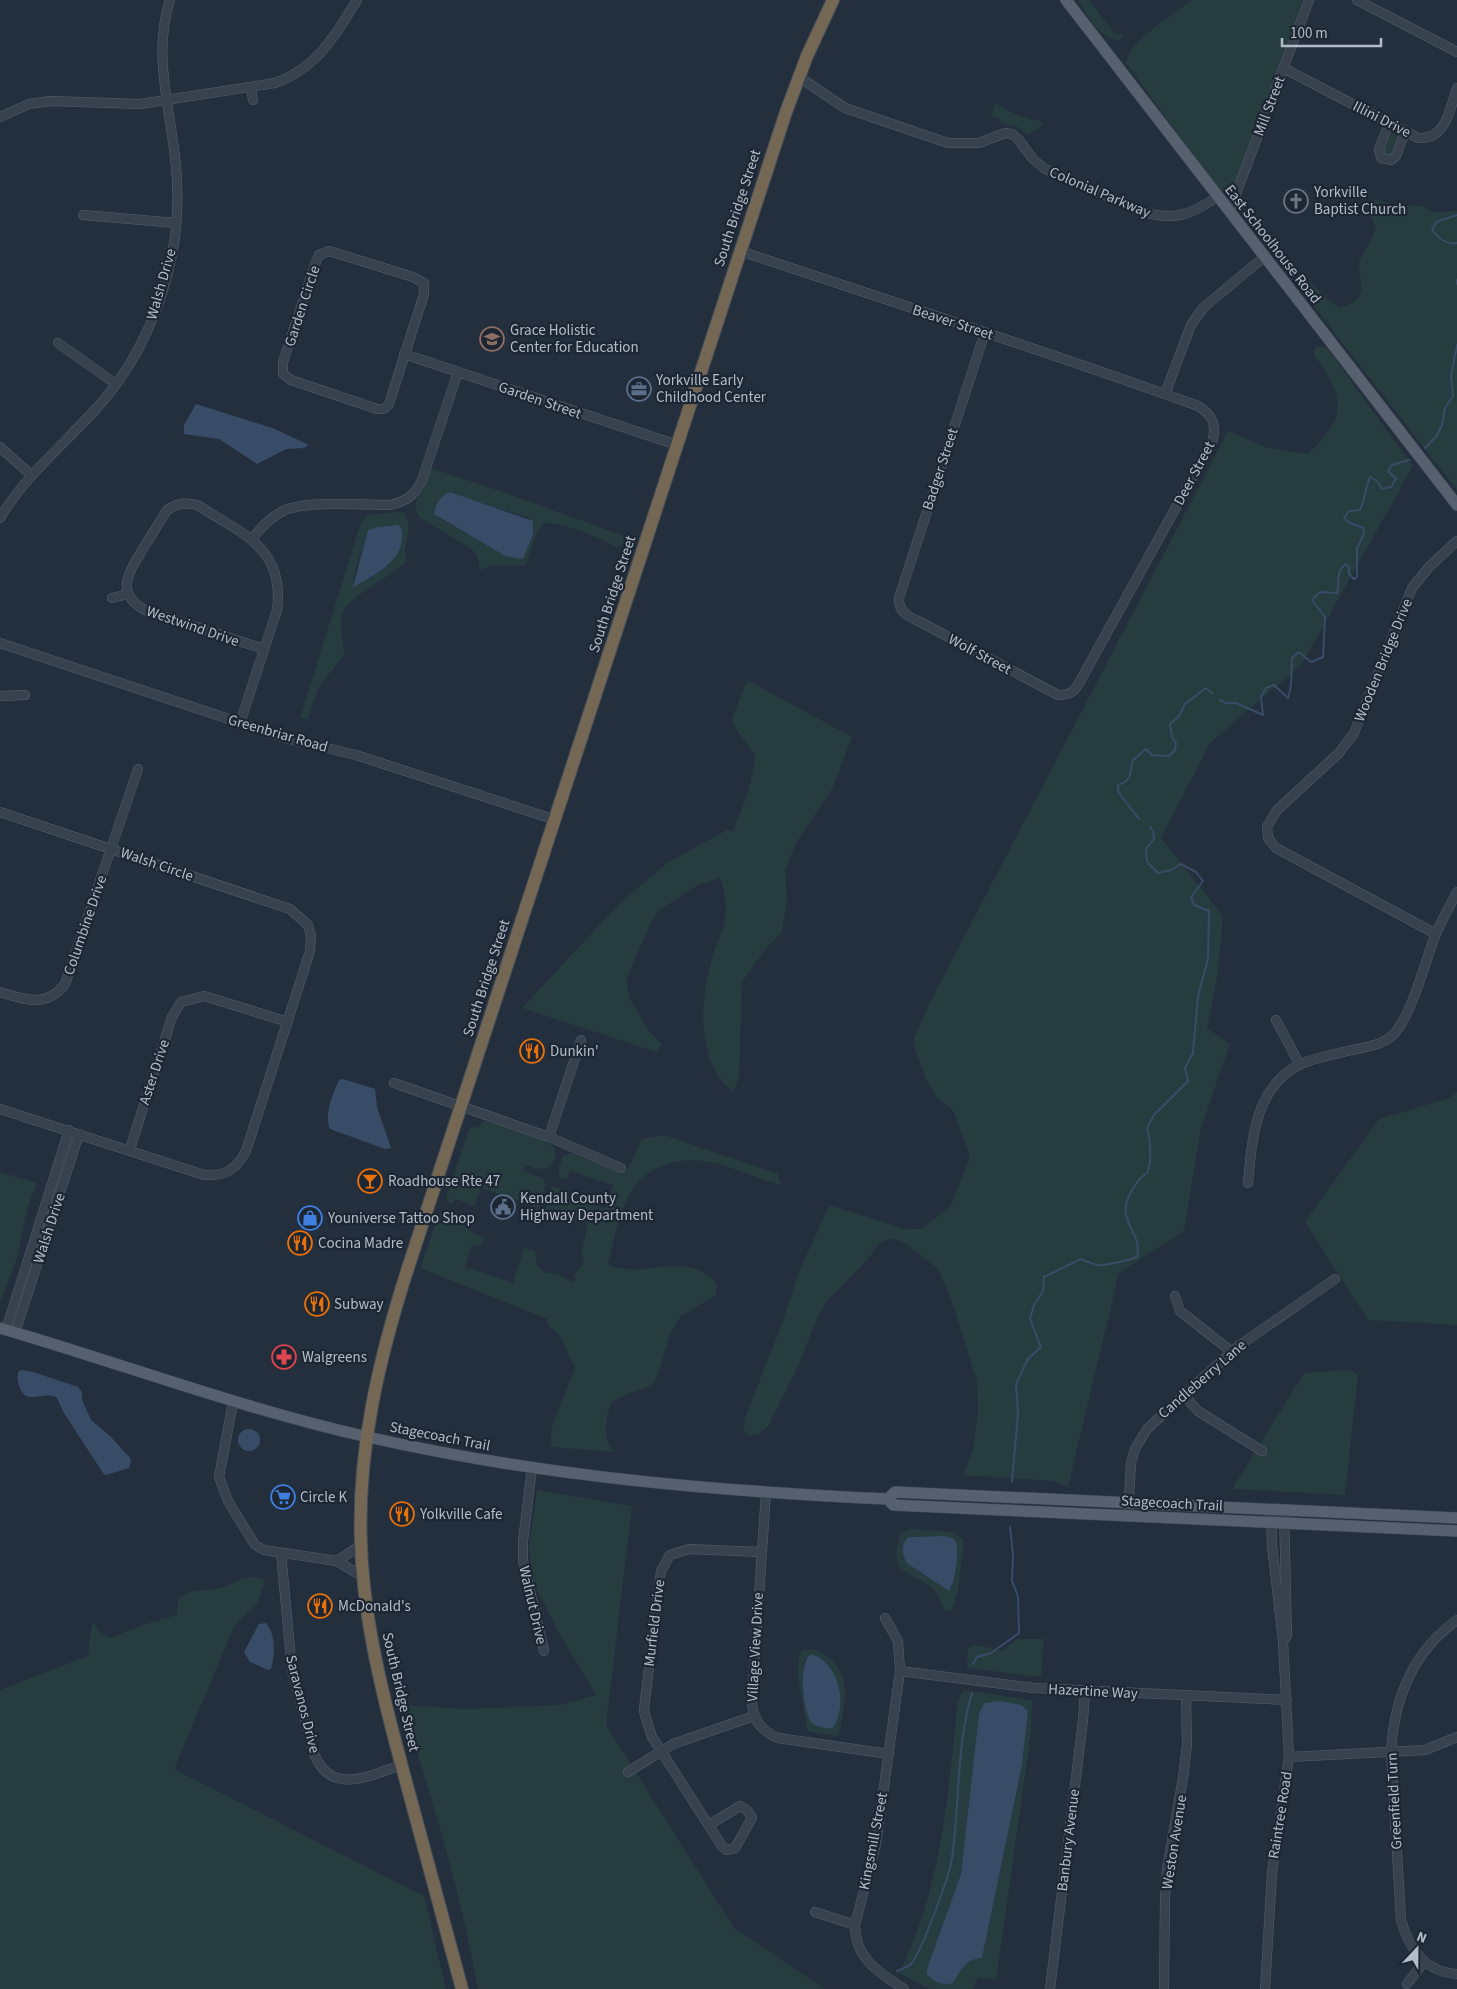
<svg xmlns="http://www.w3.org/2000/svg" width="1457" height="1989" viewBox="0 0 1457 1989" font-family="'Source Sans 3',sans-serif">
	<rect width="100%" height="100%" fill="#242f3e"/>
	<g fill="#263c3f" fill-rule="evenodd">
		<path d="M1077,0H1089L1115,34H1123V38C1104,48 1086,12 1077,0Z"/>
		<path d="M1192,0H1303L1233,189L1229,194H1225L1217,188L1126,63C1129,41 1174,14 1192,0Z"/>
		<path d="M998,104L1013,113L1035,121L1039,119L1043,125L1027,135L1018,127L1001,123V120L992,116L994,105Z"/>
		<path d="M1392,132L1397,133L1398,137L1391,154L1384,155L1383,152Z"/>
		<path d="M1374,200L1396,205L1422,206L1432,212L1457,211V490L1301,290L1304,282L1309,281L1332,303L1340,308C1371,298 1359,285 1359,261L1369,245L1376,228L1367,207Z"/>
		<path d="M1317,346L1327,348L1413,466L1302,664L1210,743L1161,838L1223,916L1218,972L1207,1028L1230,1044L1201,1128L1184,1231L1119,1273L1068,1487L1053,1481L964,1475L973,1448L978,1410L977,1382L952,1302L938,1269L905,1243L892,1238L879,1243L868,1259L827,1301L817,1318L799,1364L768,1426L760,1433L749,1436L743,1429L745,1418L783,1321L799,1272L829,1205L905,1229H922L951,1205L970,1157L954,1112L936,1096L925,1077L917,1055L913,1041L928,1006L1228,431L1265,447L1308,454C1350,413 1344,399 1313,353Z"/>
		<path d="M430,468L503,492L624,536V543L620,547C613,547 608,542 602,540C589,534 557,521 543,523L536,535L525,566L492,565L480,570L478,558L473,550L419,517C411,502 420,497 425,484C427,479 428,474 430,468ZM448,492L529,518L534,525L533,534L505,556L438,517Z"/>
		<path d="M397,512L404,513C416,529 400,545 407,560C393,577 343,598 341,617C339,630 344,642 344,655L318,688L308,719L300,718L361,522L368,515ZM393,525L402,529V533C396,566 381,572 353,586L356,568L368,530L377,527Z"/>
		<path d="M747,680L852,737L832,789L796,843L785,870L787,900L782,932L767,947L742,982L739,1077L733,1092C729,1088 723,1083 720,1078C698,1049 701,1000 710,966C719,929 734,921 720,878L698,885L658,911L649,927L626,980L630,999L648,1030L662,1045L656,1052L522,1008L618,905L667,863L727,830L733,831C743,806 753,782 755,755L736,729L732,719Z"/>
		<path d="M1457,1092V1325L1368,1320L1305,1222L1379,1119L1450,1098Z"/>
		<path d="M483,1121C499,1122 545,1137 555,1148V1160L547,1168L537,1169L525,1165L523,1171L542,1178L546,1184L534,1225L532,1224L537,1207L481,1188L475,1206L455,1199L453,1204L448,1202L446,1198L469,1129L471,1126L479,1128Z"/>
		<path d="M664,1135L778,1174V1178L782,1185C762,1180 743,1172 723,1165C705,1160 685,1158 667,1164C623,1178 618,1224 608,1264C642,1281 688,1248 717,1284L716,1295L681,1316L671,1332L656,1380L650,1387L626,1394L611,1403C605,1422 602,1436 614,1452L552,1447C544,1430 570,1387 575,1367C562,1348 568,1340 547,1324V1319L420,1268L439,1214L444,1212L450,1214L471,1232L484,1237L481,1246L472,1245L465,1267L513,1283L524,1248L535,1251L537,1266L546,1273L557,1274L573,1282L576,1279L574,1275L583,1264L584,1258L581,1254L588,1224L581,1217L567,1219L545,1211L552,1188L553,1186L564,1190L563,1195L605,1208L613,1185L570,1171L567,1180L561,1178L558,1171L563,1156L572,1153L622,1174C634,1165 634,1151 642,1139Z"/>
		<path d="M0,1172L37,1183L28,1206L16,1261L0,1302Z"/>
		<path d="M1351,1370L1358,1375L1345,1495L1232,1489L1304,1373Z"/>
		<path d="M537,1490L632,1506L606,1725L734,1928L825,1989H478C461,1893 432,1798 402,1705L467,1709L560,1705L596,1695L560,1635L532,1579L529,1545Z"/>
		<path d="M910,1529L953,1532L964,1540L958,1591L952,1611L944,1609C934,1579 921,1585 899,1567C895,1556 896,1544 901,1533ZM945,1536L956,1566L951,1588L947,1590L908,1564L909,1537Z"/>
		<path d="M254,1577L265,1580L257,1604L235,1625L174,1769L424,1896L446,1989H0V1690L88,1656L92,1621L101,1634L111,1638L142,1625L177,1615L178,1599C198,1586 199,1593 220,1588C233,1585 238,1578 254,1577Z"/>
		<path d="M1016,1639H1044L1041,1677L967,1668L968,1648C979,1642 992,1650 1003,1651Z"/>
		<path d="M802,1650C822,1645 840,1665 844,1682C847,1692 842,1727 838,1736L811,1732L807,1730C806,1710 791,1667 802,1650ZM816,1655L830,1667L839,1706L833,1728C822,1726 813,1727 808,1715L803,1665L806,1658Z"/>
		<path d="M964,1690L1032,1700L1031,1733L996,1980L978,1977L972,1989H929L899,1973C942,1888 948,1793 958,1700ZM1028,1711L1022,1765L982,1958H973L965,1963L927,1974L961,1874L979,1714Z"/>
	</g>
	<g fill="#394c67">
		<path d="M196,404L275,429L309,445L304,448L286,449L257,464L219,439L184,434V425Z"/>
		<path d="M450,492L533,521V534L523,559L505,556L434,514C434,506 442,494 450,492Z"/>
		<path d="M397,525L401,527C409,559 375,575 353,587L368,530L377,527Z"/>
		<path d="M343,1079L375,1089L377,1107L391,1148L385,1149L330,1129C324,1113 333,1094 339,1080Z"/>
		<path d="M21,1370L33,1372L78,1387L82,1392V1400L91,1420L111,1437L130,1458L131,1462L129,1468L106,1475L103,1473L64,1413L57,1398C46,1390 30,1404 22,1392C18,1384 17,1381 18,1372Z"/>
		<circle cx="249" cy="1440" r="11"/>
		<path d="M945,1536L954,1539C961,1548 955,1581 949,1591L908,1564C902,1556 900,1544 909,1537Z"/>
		<path d="M266,1623C276,1635 275,1654 271,1669L268,1670L250,1662L244,1652L259,1624Z"/>
		<path d="M810,1655C816,1655 819,1657 824,1661C841,1677 846,1707 833,1728C827,1729 816,1727 811,1722C803,1712 798,1663 810,1655Z"/>
		<path d="M1001,1701L1021,1705L1028,1711L1022,1765L982,1958C965,1959 961,1970 953,1983C942,1986 934,1982 927,1974V1969L961,1874L979,1714L984,1703Z"/>
	</g>
	<g fill="none" stroke-linecap="round" stroke-linejoin="round">
		<g stroke="#394c67" stroke-width="2">
			<path d="M1457,215L1436,222L1432,230C1438,238 1447,245 1457,243"/>
			<path d="M1457,280V284"/>
			<path d="M1425,448L1436,437L1442,425L1445,408L1453,396L1451,376L1457,345"/>
			<path d="M1220,700L1226,703H1236L1263,715L1261,697L1266,688L1274,685L1288,698C1293,685 1291,672 1292,658L1299,652L1311,662L1323,657L1325,617L1312,600C1321,588 1324,593 1337,593C1340,582 1335,571 1346,564L1349,568V574L1354,579L1357,577V548L1364,534L1363,528L1350,523L1344,518L1349,511L1360,510C1365,500 1365,488 1370,477L1377,481L1382,489L1391,487L1396,479L1388,471L1392,465L1409,460"/>
			<path d="M1139,819L1118,792V785C1131,781 1131,774 1132,761L1146,749L1152,755L1169,756L1175,750L1176,743L1172,737L1170,724L1179,716L1185,704L1206,688L1212,693"/>
			<path d="M1012,1482L1018,1414L1016,1384L1028,1359L1041,1347L1030,1319L1034,1305L1043,1291L1044,1277L1081,1259C1086,1261 1092,1264 1097,1265C1104,1266 1130,1260 1137,1257C1143,1231 1114,1221 1131,1192C1136,1184 1140,1177 1148,1172C1152,1156 1151,1143 1147,1128L1154,1115L1188,1081L1185,1068L1193,1053L1198,996L1208,959L1209,911L1194,905L1191,897L1203,881L1196,872L1181,864L1171,870L1158,873L1147,862L1146,849L1154,839L1153,831L1150,827"/>
			<path d="M973,1664L977,1657L991,1653L1019,1633L1018,1596L1012,1581L1013,1555L1010,1527"/>
			<path d="M897,1971C901,1969 908,1967 911,1964C921,1953 950,1875 952,1858C960,1803 956,1747 972,1693"/>
		</g>
		<g stroke="#565f6c" stroke-width="10">
			<g id="minor">
				<path d="M1357,0L1457,52"/>
				<path d="M1283,68L1418,138C1446,140 1450,109 1457,88"/>
				<path d="M799,77L845,108L948,143H979L1005,133L1012,134L1018,139L1033,159L1045,169L1143,212C1174,221 1191,215 1217,197"/>
				<path d="M251,88L253,100"/>
				<path d="M0,117L29,104L50,101L140,104L275,83C317,68 335,36 357,0"/>
				<path d="M1389,124L1379,149L1381,158L1391,160L1396,156L1405,132"/>
				<path d="M1229,212L1309,0"/>
				<path d="M83,215L176,223"/>
				<path d="M329,251L413,277L424,283V294L389,404L384,409H377L291,380L283,374V362L316,262L319,255Z"/>
				<path d="M740,251C893,302 1046,351 1198,406C1213,415 1217,425 1212,442L1078,685C1073,693 1068,695 1058,695L924,624C911,617 898,614 899,598L985,332"/>
				<path d="M58,343L116,384"/>
				<path d="M404,354L677,445"/>
				<path d="M1165,394L1191,325L1203,308L1264,257"/>
				<path d="M0,447L31,475"/>
				<path d="M0,518C25,476 62,446 95,410C140,361 168,296 176,229C178,206 178,181 175,157C169,104 153,52 170,0"/>
				<path d="M252,539C261,528 269,518 283,511C304,500 364,505 390,505C407,501 414,496 422,480L458,372"/>
				<path d="M112,598L128,594"/>
				<path d="M0,643L289,739L356,755L556,820"/>
				<path d="M0,696L25,695"/>
				<path d="M240,723L277,610C285,548 243,534 197,505C185,502 178,503 167,510C160,522 152,534 144,547C129,572 113,594 147,611L264,649"/>
				<path d="M0,812L290,909L308,925L311,936L310,951L246,1151C236,1170 226,1176 204,1175L0,1109"/>
				<path d="M1436,934L1276,848L1268,838L1267,827L1277,810L1339,753L1354,733L1412,588L1429,567L1457,541"/>
				<path d="M0,992C25,1000 47,1008 65,984L138,769"/>
				<path d="M1276,1020L1300,1065"/>
				<path d="M394,1083L549,1137L621,1168"/>
				<path d="M549,1137L581,1040"/>
				<path d="M130,1149L172,1017L181,1002L204,996L288,1022"/>
				<path d="M1248,1183C1252,1139 1255,1086 1301,1064C1316,1057 1332,1055 1348,1051C1364,1047 1382,1046 1394,1034C1412,1014 1425,962 1435,936C1441,921 1450,906 1457,892"/>
				<path d="M1175,1296L1180,1311L1232,1352"/>
				<path d="M6,1330L69,1130"/>
				<path d="M15,1333L79,1134"/>
				<path d="M1183,1394L1198,1411L1262,1451"/>
				<path d="M233,1402L219,1477L228,1501L255,1545L264,1550L337,1561L363,1577"/>
				<path d="M532,1468L523,1541V1561L544,1651"/>
				<path d="M766,1492L752,1701C752,1719 762,1731 778,1738L889,1754"/>
				<path d="M1284,1510L1287,1635L1285,1639"/>
				<path d="M1128,1516L1131,1463L1135,1449L1147,1429L1237,1347L1335,1279"/>
				<path d="M281,1553L292,1670L314,1754C332,1797 369,1775 402,1765"/>
				<path d="M337,1561L361,1545"/>
				<path d="M885,1618L898,1641L900,1671L876,1844L855,1925C855,1959 879,1972 904,1989"/>
				<path d="M1457,1620C1412,1652 1394,1698 1391,1752L1401,1920C1409,1948 1424,1972 1457,1974"/>
				<path d="M900,1671L1034,1688L1287,1700"/>
				<path d="M1289,1757L1425,1750L1457,1737"/>
				<path d="M628,1772L673,1744L754,1716"/>
				<path d="M709,1825L740,1806L747,1810L752,1818L735,1848L726,1850L722,1846L652,1737L644,1712L645,1700L661,1571L670,1555L689,1549L760,1552"/>
				<path d="M815,1912L855,1925"/>
				<path d="M1407,1984L1424,1962"/>
				<path d="M1050,1989L1083,1720L1085,1691"/>
				<path d="M1164,1989L1165,1898L1167,1869L1183,1778L1187,1745L1186,1695"/>
				<path d="M1265,1989L1272,1873L1289,1757L1283,1641L1272,1546L1271,1509"/>
			</g>
		</g>
		<g stroke="#414a57" stroke-width="12">
			<g id="major">
				<path d="M1066,0L1457,505"/>
				<path d="M0,1328C123,1364 243,1409 368,1437C539,1476 713,1491 888,1499L895,1492L1457,1518"/>
				<path d="M888,1499L893,1505L1457,1531"/>
			</g>
		</g>
		<g stroke="#434c59" stroke-width="14">
			<path id="highway" d="M462,1989C443,1918 424,1848 405,1778C384,1701 364,1624 361,1545C357,1451 379,1359 407,1271L786,112L807,56L833,0"/>
		</g>
		<use href="#minor" stroke="#38414e" stroke-width="9"/>
		<use href="#major" stroke="#56606e" stroke-width="11"/>
		<use href="#highway" stroke="#746855" stroke-width="12"/>
	</g>
	<defs>
		<g id="church-ring" transform="scale(1.25)"><circle r="9.5" fill="#1d2633" stroke="#6b7280" stroke-width="1.5"/><path d="M-1.2-6h2.4v3.5h3.3v2.4h-3.3V6h-2.4V-.1h-3.3v-2.4h3.3Z" fill="#6b7280"/></g>
		<g id="school-ring" transform="scale(1.25)"><circle r="9.5" fill="#1d2633" stroke="#8d6e63" stroke-width="1.5"/><path d="M0-5L7-2L0 1L-7-2ZM-4 1L0 2.5L4 1V4Q0 6-4 4Z" fill="#8d6e63"/></g>
		<g id="office-ring" transform="scale(1.25)"><circle r="9.5" fill="#1d2633" stroke="#5c6f8a" stroke-width="1.5"/><path d="M-6-3h4V-5.5h4V-3h4V5H-6ZM-1-4.5V-3h2v-1.5ZM-6 0V1H6V0Z" fill="#5c6f8a"/></g>
		<g id="restaurant-ring" transform="scale(1.25)"><circle r="9.5" fill="#1d2633" stroke="#e8710a" stroke-width="1.5"/><path d="M-5-6h1v4h1v-4h1v4h1v-4h1v5L-1.5 .5V6h-2V.5L-5-1ZM5-6V6H3V1.5H1.5Q1.5-4 5-6Z" fill="#e8710a"/></g>
		<g id="bar-ring" transform="scale(1.25)"><circle r="9.5" fill="#1d2633" stroke="#e8710a" stroke-width="1.5"/><path d="M-6-5H6L.8 .8V4.5H3.5V6h-7V4.5H-.8V.8Z" fill="#e8710a"/></g>
		<g id="civic-ring" transform="scale(1.25)"><circle r="9.5" fill="#1d2633" stroke="#5c6f8a" stroke-width="1.5"/><path d="M-.6-6.5H3V-4.5H.6V-3L4-1V1h2V6H-6V1h2V-1L-.6-3ZM-1.2 2.5V6h2.4V2.5Z" fill="#5c6f8a"/></g>
		<g id="shop-ring" transform="scale(1.25)"><circle r="9.5" fill="#1d2633" stroke="#3f7fe0" stroke-width="1.5"/><path d="M-5-2.5h2.3a2.7 3.5 0 0 1 5.4 0H5L5.5 6h-11ZM-1.5-2.5h3a1.5 2.3 0 0 0-3 0Z" fill="#3f7fe0"/></g>
		<g id="pharmacy-ring" transform="scale(1.25)"><circle r="9.5" fill="#1d2633" stroke="#e0444e" stroke-width="1.5"/><path d="M-2-6h4v4h4v4h-4v4h-4v-4h-4v-4h4Z" fill="#e0444e"/></g>
		<g id="supermarket-ring" transform="scale(1.25)"><circle r="9.5" fill="#1d2633" stroke="#3f7fe0" stroke-width="1.5"/><path d="M-6-5.5h2.5l.6 2H6L4.5 2H-2.5L-4.4-4H-6ZM-1.5 3.2a1.3 1.3 0 1 0 .1 0ZM3 3.2a1.3 1.3 0 1 0 .1 0Z" fill="#3f7fe0"/></g>
	</defs>
	<g fill-rule="evenodd">
		<use href="#church-ring" x="1296" y="201"/>
		<use href="#school-ring" x="492" y="339"/>
		<use href="#office-ring" x="639" y="389"/>
		<use href="#restaurant-ring" x="532" y="1051"/>
		<use href="#bar-ring" x="370" y="1181"/>
		<use href="#civic-ring" x="503" y="1207"/>
		<use href="#shop-ring" x="310" y="1218"/>
		<use href="#restaurant-ring" x="300" y="1243"/>
		<use href="#restaurant-ring" x="317" y="1304"/>
		<use href="#pharmacy-ring" x="284" y="1357"/>
		<use href="#supermarket-ring" x="283" y="1497"/>
		<use href="#restaurant-ring" x="402" y="1514"/>
		<use href="#restaurant-ring" x="320" y="1606"/>
	</g>
	<g text-anchor="middle" stroke-width="4.5" stroke-linejoin="round" paint-order="stroke">
		<g font-size="15" fill="#b4bcc9" stroke="#1d2633">
			<text transform="translate(1269 106) rotate(-69)" y="5">Mill Street</text>
			<text transform="translate(1382 119) rotate(27)" y="5">Illini Drive</text>
			<text transform="translate(1100 192) rotate(23)" y="5">Colonial Parkway</text>
			<text transform="translate(737 208) rotate(-72)" y="5">South Bridge Street</text>
			<text transform="translate(1273 244) rotate(52)" y="5">East Schoolhouse Road</text>
			<text transform="translate(161 284) rotate(-74)" y="5">Walsh Drive</text>
			<text transform="translate(302 306) rotate(-72)" y="5">Garden Circle</text>
			<text transform="translate(953 322) rotate(18)" y="5">Beaver Street</text>
			<text transform="translate(540 400) rotate(19)" y="5">Garden Street</text>
			<text transform="translate(940 469) rotate(-72)" y="5">Badger Street</text>
			<text transform="translate(1194 473) rotate(-62)" y="5">Deer Street</text>
			<text transform="translate(612 594) rotate(-72)" y="5">South Bridge Street</text>
			<text transform="translate(193 626) rotate(19)" y="5">Westwind Drive</text>
			<text transform="translate(980 654) rotate(28)" y="5">Wolf Street</text>
			<text transform="translate(1383 660) rotate(-68)" y="5">Wooden Bridge Drive</text>
			<text transform="translate(278 733) rotate(16)" y="5">Greenbriar Road</text>
			<text transform="translate(157 864) rotate(19)" y="5">Walsh Circle</text>
			<text transform="translate(85 925) rotate(-71)" y="5">Columbine Drive</text>
			<text transform="translate(486 978) rotate(-72)" y="5">South Bridge Street</text>
			<text transform="translate(154 1072) rotate(-72)" y="5">Aster Drive</text>
			<text transform="translate(49 1228) rotate(-72)" y="5">Walsh Drive</text>
			<text transform="translate(1202 1379) rotate(-41)" y="5">Candleberry Lane</text>
			<text transform="translate(440 1436) rotate(11)" y="5">Stagecoach Trail</text>
			<text transform="translate(1172 1503) rotate(3)" y="5">Stagecoach Trail</text>
			<text transform="translate(533 1605) rotate(77)" y="5">Walnut Drive</text>
			<text transform="translate(654 1623) rotate(-83)" y="5">Murfield Drive</text>
			<text transform="translate(755 1647) rotate(-87)" y="5">Village View Drive</text>
			<text transform="translate(1093 1691) rotate(3)" y="5">Hazertine Way</text>
			<text transform="translate(401 1692) rotate(77)" y="5">South Bridge Street</text>
			<text transform="translate(303 1704) rotate(76)" y="5">Saravanos Drive</text>
			<text transform="translate(1394 1801) rotate(-93)" y="5">Greenfield Turn</text>
			<text transform="translate(1280 1815) rotate(-81)" y="5">Raintree Road</text>
			<text transform="translate(1068 1840) rotate(-83)" y="5">Banbury Avenue</text>
			<text transform="translate(873 1841) rotate(-79)" y="5">Kingsmill Street</text>
			<text transform="translate(1174 1842) rotate(-81)" y="5">Weston Avenue</text>
		</g>
		<g font-size="15" fill="#b4bcc9" stroke="#1d2633" text-anchor="start">
			<text x="1314" y="197">Yorkville<tspan x="1314" dy="17">Baptist Church</tspan></text>
			<text x="510" y="335">Grace Holistic<tspan x="510" dy="17">Center for Education</tspan></text>
			<text x="656" y="385">Yorkville Early<tspan x="656" dy="17">Childhood Center</tspan></text>
			<text x="550" y="1056">Dunkin'</text>
			<text x="388" y="1186">Roadhouse Rte 47</text>
			<text x="520" y="1203">Kendall County<tspan x="520" dy="17">Highway Department</tspan></text>
			<text x="328" y="1223">Youniverse Tattoo Shop</text>
			<text x="318" y="1248">Cocina Madre</text>
			<text x="334" y="1309">Subway</text>
			<text x="302" y="1362">Walgreens</text>
			<text x="300" y="1502">Circle K</text>
			<text x="420" y="1519">Yolkville Cafe</text>
			<text x="338" y="1611">McDonald's</text>
		</g>
	</g>
	<g transform="translate(1417 1949) rotate(22)" stroke="#1d2633" stroke-width="4" paint-order="stroke">
	<path d="M0-4L9 19L0 12L-9 19Z" fill="#b4bcc9"/>
	<text y="-8" font-size="14" font-weight="bold" text-anchor="middle" fill="#b4bcc9">N</text>
	</g>
	<path d="M1282 38v8h99v-8" fill="none" stroke="#b4bcc9" stroke-width="2.5"/>
	<text x="1290" y="38" font-size="15" fill="#b4bcc9" stroke="#1d2633" stroke-width="4" paint-order="stroke">100 m</text>
</svg>
